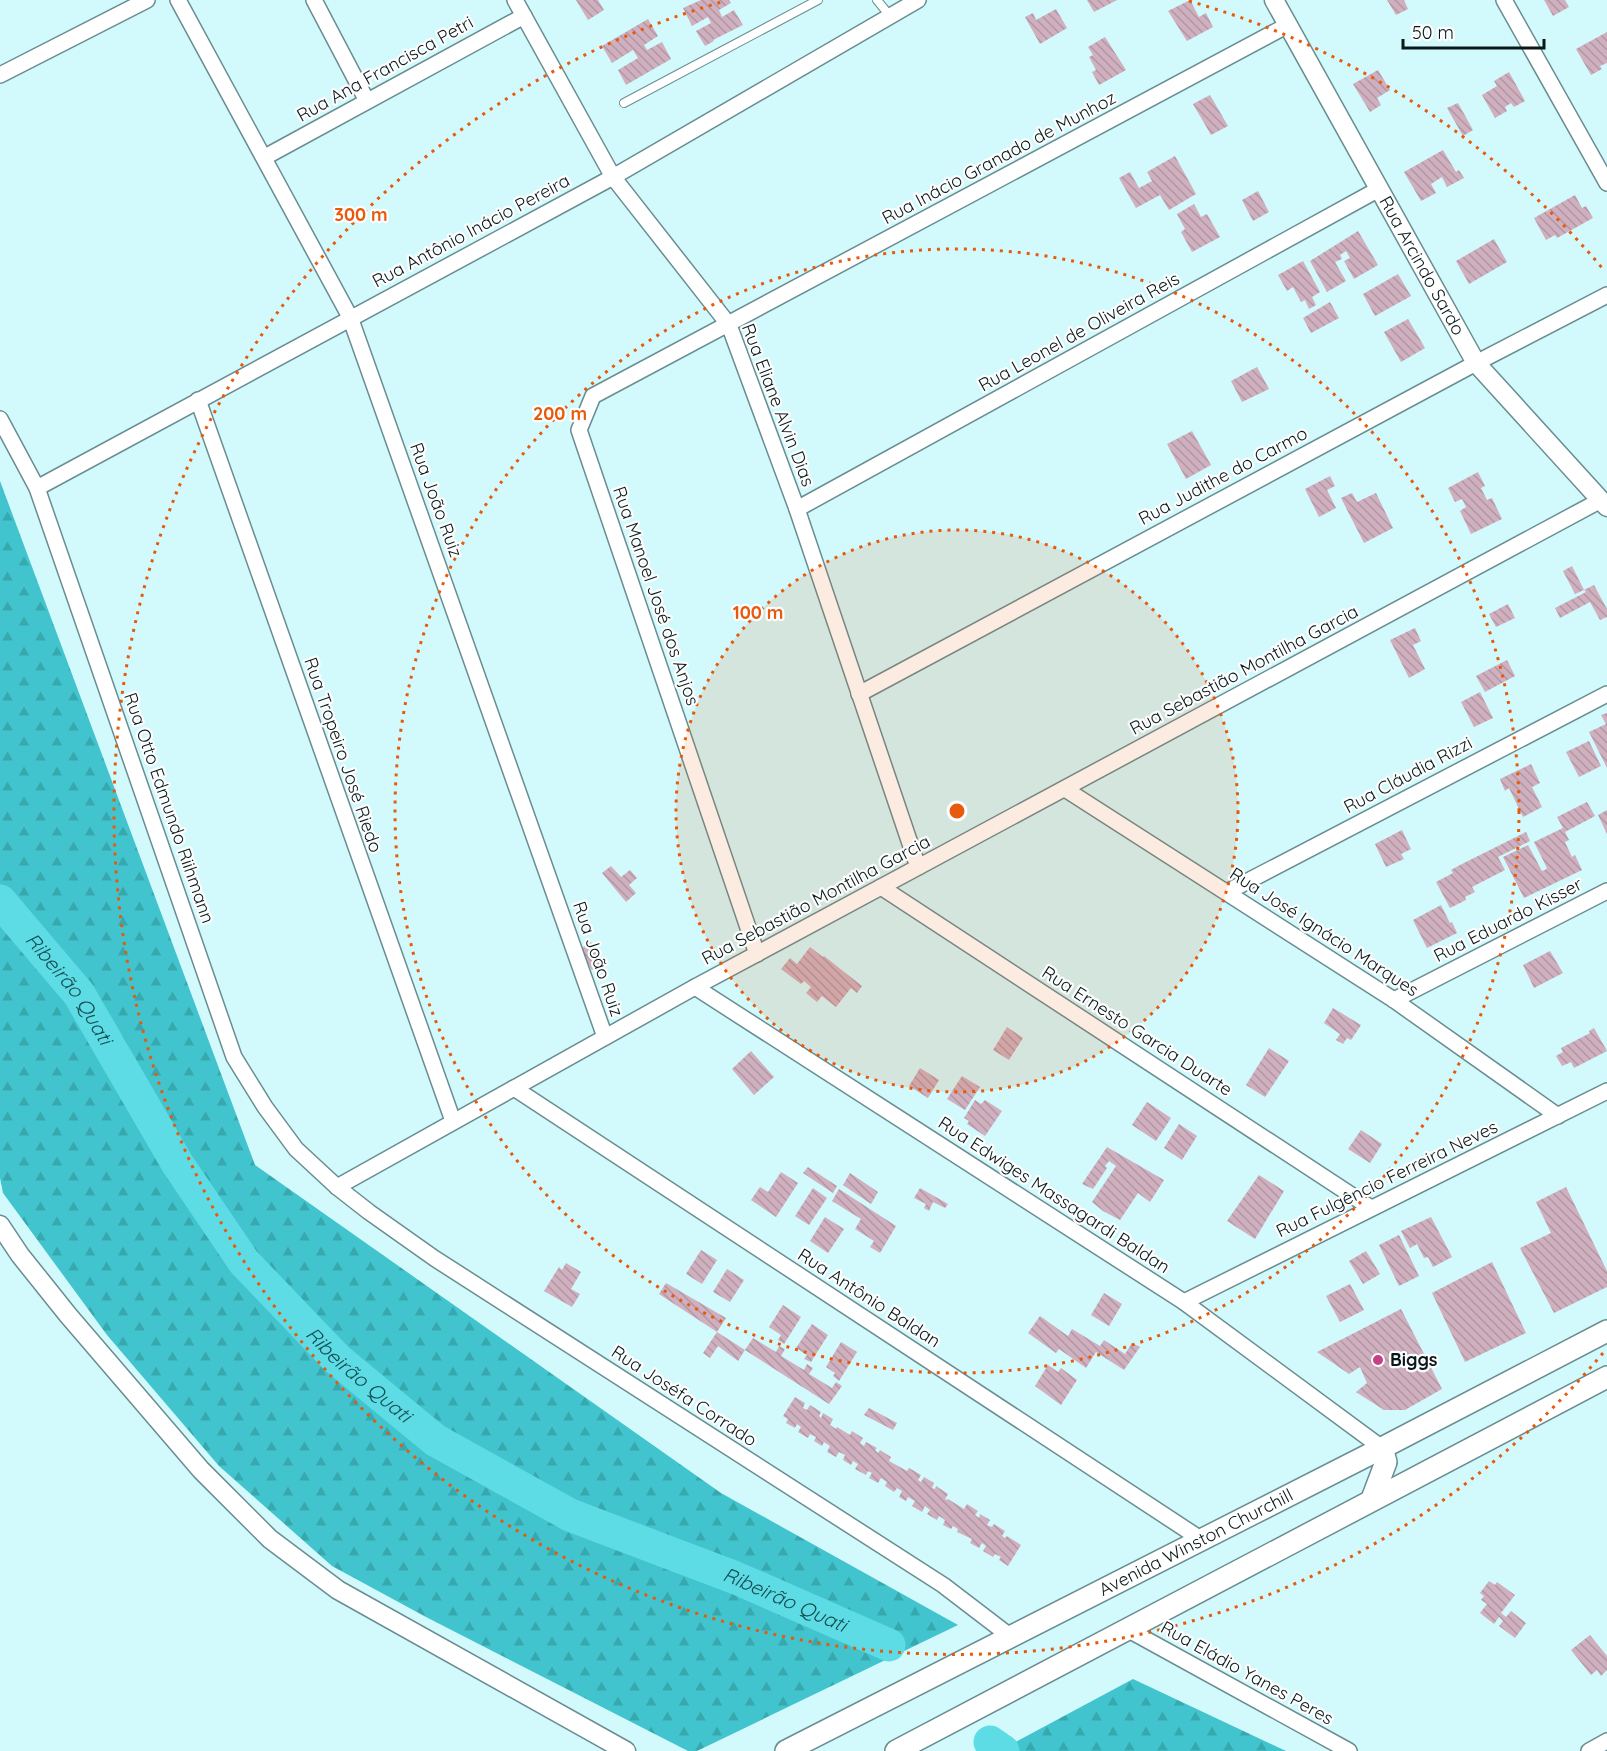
<svg xmlns="http://www.w3.org/2000/svg" width="1607" height="1751" viewBox="0 0 1607 1751" font-family="Quicksand,sans-serif">
	<defs>
		<pattern id="forest-firs" width="22" height="20" patternUnits="userSpaceOnUse" patternTransform="scale(1.5)"><rect width="22" height="20" fill="#41c4cd"/><path d="M5 1l3.5 6h-7zM16 11l3.5 6h-7z" fill="#38a8af"/></pattern>
		<pattern id="building-back-hatch" width="6" height="6" patternUnits="userSpaceOnUse" patternTransform="scale(1.5)"><rect width="6" height="6" fill="#d0b0be"/><path d="M-1 5l2 2M0 0l6 6M5-1l2 2" fill="none" stroke="#b197a3"/></pattern>
	</defs>
	<rect width="100%" height="100%" fill="#d2f9fc"/>
	<g fill="url(#forest-firs)">
		<path d="M0,481L255,1165L721,1493L958,1625L697,1751H688L426,1617L332,1566L219,1466L107,1335L3,1193L0,1178Z"/>
		<path d="M1133,1679L1286,1751H999Z"/>
	</g>
	<g fill="none" stroke-linecap="round" stroke-linejoin="round">
		<g stroke="#5edce5" stroke-width="33">
			<path id="s1" d="M0,901L79,994L177,1163L244,1262L337,1359L435,1440L570,1515L736,1578L889,1645"/>
			<path d="M990,1742L1003,1751"/>
		</g>
	</g>
	<g fill="url(#building-back-hatch)">
		<path d="M576,0H598L604,10L588,20Z"/>
		<path d="M701,0H729L731,3L719,10L722,17L734,10L743,25L713,40L714,41L705,46L696,31L711,23L708,17L692,26L683,8Z"/>
		<path d="M1087,0H1117L1094,12Z"/>
		<path d="M1190,0L1199,17L1206,13L1213,27L1187,41L1168,11Z"/>
		<path d="M1387,0H1404L1408,9L1396,15Z"/>
		<path d="M1544,0H1565L1569,7L1553,16Z"/>
		<path d="M1056,9L1067,28L1040,44L1025,17L1033,13L1036,20Z"/>
		<path d="M648,19L658,36L644,45L647,50L662,42L671,59L626,85L618,70L638,58L633,50L612,63L602,46Z"/>
		<path d="M1607,32V63L1600,66L1602,69L1591,75L1576,49Z"/>
		<path d="M1105,37L1126,70L1099,85L1092,72L1096,70L1089,57L1093,55L1088,47Z"/>
		<path d="M1378,70L1390,90L1377,98L1381,105L1370,112L1353,84Z"/>
		<path d="M1509,72L1525,101L1514,107L1511,103L1505,107L1507,111L1495,118L1482,95L1497,86L1494,81Z"/>
		<path d="M1210,95L1228,126L1211,135L1193,104Z"/>
		<path d="M1458,103L1473,130L1463,136L1447,108Z"/>
		<path d="M1443,150L1456,172L1459,170L1464,178L1447,187L1442,177L1431,184L1436,193L1421,201L1404,172Z"/>
		<path d="M1175,156L1196,194L1169,210L1160,195L1136,208L1119,178L1130,172L1139,188L1152,181L1147,172Z"/>
		<path d="M1258,191L1269,212L1253,221L1242,200Z"/>
		<path d="M1575,195L1582,208L1586,206L1593,218L1557,238L1555,235L1546,240L1534,218Z"/>
		<path d="M1194,204L1201,217L1207,214L1220,237L1192,252L1181,232L1185,229L1177,214Z"/>
		<path d="M1358,231L1378,265L1354,279L1344,261L1350,258L1346,251L1340,255L1342,259L1335,262L1346,281L1327,292L1310,261Z"/>
		<path d="M1494,239L1507,262L1469,284L1456,261Z"/>
		<path d="M1303,261L1320,292L1312,297L1316,305L1309,309L1305,300L1301,302L1293,287L1287,291L1278,275Z"/>
		<path d="M1398,274L1411,296L1375,316L1363,294Z"/>
		<path d="M1330,302L1339,318L1311,333L1303,318Z"/>
		<path d="M1408,319L1425,348L1401,362L1384,332Z"/>
		<path d="M1257,367L1269,389L1242,402L1231,381Z"/>
		<path d="M1192,431L1211,465L1186,479L1167,444Z"/>
		<path d="M1478,472L1485,486L1481,488L1487,500L1492,498L1502,519L1471,534L1460,511L1466,507L1462,499L1455,502L1448,488Z"/>
		<path d="M1330,476L1335,486L1327,490L1336,508L1319,517L1305,489Z"/>
		<path d="M1352,493L1357,502L1376,493L1393,528L1364,543L1341,498Z"/>
		<path d="M1572,566L1584,590L1575,594L1563,571Z"/>
		<path d="M1594,585L1607,609V617L1600,620L1590,602L1560,618L1555,608L1586,592L1584,590Z"/>
		<path d="M1508,604L1515,618L1496,627L1489,614Z"/>
		<path d="M1415,628L1421,641L1413,645L1425,669L1409,678L1390,640Z"/>
		<path d="M1507,660L1515,676L1485,692L1476,676Z"/>
		<path d="M1480,692L1493,718L1474,727L1461,702Z"/>
		<path d="M1607,713V768L1589,732L1606,724L1601,715Z"/>
		<path d="M1589,741L1601,766L1579,777L1566,752Z"/>
		<path d="M1531,764L1540,783L1532,787L1542,807L1523,817L1509,788L1505,791L1500,779Z"/>
		<path d="M1587,802L1595,816L1565,832L1569,840L1565,842L1572,857L1575,855L1582,870L1524,898L1503,857L1528,845L1542,871L1545,870L1547,868L1534,842L1563,828L1557,817Z"/>
		<path d="M1607,810V834L1598,815Z"/>
		<path d="M1402,830L1411,849L1401,854L1404,859L1386,867L1375,844Z"/>
		<path d="M1526,832L1530,841L1498,857L1505,870L1472,887L1475,892L1465,897L1466,900L1450,908L1436,882L1453,873L1451,870L1460,865Z"/>
		<path d="M611,866L621,877L630,870L637,878L629,885L636,893L626,902L602,873Z"/>
		<path d="M1441,905L1450,923L1452,922L1457,933L1427,948L1413,920Z"/>
		<path d="M591,942L604,961L592,970L579,950Z"/>
		<path d="M810,947L823,957L824,956L862,986L857,993L851,988L836,1007L822,996L817,1002L806,993L811,987L804,981L801,984L781,969L790,958L797,964Z"/>
		<path d="M1550,951L1563,973L1534,988L1523,965Z"/>
		<path d="M1333,1008L1361,1025L1351,1040L1347,1038L1343,1044L1336,1040L1340,1034L1324,1023Z"/>
		<path d="M1007,1027L1023,1038L1009,1060L993,1050Z"/>
		<path d="M1594,1028L1607,1051L1574,1068L1571,1062L1562,1066L1556,1056L1563,1052L1561,1048L1590,1033L1589,1031Z"/>
		<path d="M1269,1048L1289,1061L1265,1097L1246,1085Z"/>
		<path d="M751,1051L774,1077L754,1095L732,1069Z"/>
		<path d="M920,1068L939,1080L928,1098L909,1086Z"/>
		<path d="M962,1076L980,1087L965,1110L947,1099Z"/>
		<path d="M975,1100L981,1104L985,1100L1002,1111L985,1136L967,1124L969,1121L964,1118Z"/>
		<path d="M1147,1102L1171,1118L1156,1141L1132,1125Z"/>
		<path d="M1179,1124L1197,1136L1182,1160L1164,1148Z"/>
		<path d="M1361,1130L1382,1144L1370,1163L1348,1149Z"/>
		<path d="M1107,1147L1164,1180L1150,1202L1138,1193L1120,1220L1103,1211L1092,1202L1116,1166L1109,1161L1105,1166L1107,1168L1093,1189L1082,1184Z"/>
		<path d="M808,1167L837,1186L833,1193L803,1173Z"/>
		<path d="M781,1172L798,1183L776,1217L751,1200L760,1187L768,1192Z"/>
		<path d="M850,1173L878,1192L871,1204L843,1185Z"/>
		<path d="M1259,1175L1284,1191L1255,1239L1227,1221Z"/>
		<path d="M1566,1187L1607,1271V1287L1554,1313L1520,1248L1551,1233L1536,1202Z"/>
		<path d="M813,1188L827,1198L809,1225L795,1216Z"/>
		<path d="M920,1188L948,1204L945,1208L933,1202L929,1211L924,1208L926,1204L914,1198Z"/>
		<path d="M839,1189L896,1226L880,1253L870,1247L874,1241L855,1229L861,1219L832,1201Z"/>
		<path d="M825,1217L844,1229L828,1253L810,1241Z"/>
		<path d="M1431,1217L1452,1257L1433,1267L1428,1257L1424,1258L1417,1244L1410,1248L1401,1231Z"/>
		<path d="M1399,1235L1419,1276L1399,1286L1379,1245Z"/>
		<path d="M701,1250L717,1260L702,1284L686,1274Z"/>
		<path d="M1366,1251L1380,1274L1363,1284L1349,1261Z"/>
		<path d="M1492,1262L1526,1333L1465,1362L1432,1293Z"/>
		<path d="M566,1263L581,1272L571,1289L580,1294L572,1307L544,1291L559,1267L562,1270Z"/>
		<path d="M727,1269L744,1280L730,1302L713,1292Z"/>
		<path d="M666,1283L726,1318L717,1332L659,1294Z"/>
		<path d="M1350,1284L1364,1310L1340,1322L1326,1296Z"/>
		<path d="M1104,1293L1122,1304L1109,1326L1091,1315Z"/>
		<path d="M783,1305L801,1317L784,1344L778,1340L781,1335L769,1327Z"/>
		<path d="M1401,1309L1442,1389L1405,1410H1384L1356,1392L1367,1383L1360,1367L1349,1374L1317,1352Z"/>
		<path d="M1040,1316L1068,1336L1072,1329L1100,1346L1104,1340L1125,1354L1132,1343L1140,1347L1124,1370L1096,1352L1086,1368L1059,1349L1056,1353L1028,1333Z"/>
		<path d="M812,1324L828,1335L811,1362L804,1359L807,1355L796,1348Z"/>
		<path d="M717,1332L745,1350L738,1361L718,1346L710,1358L703,1353Z"/>
		<path d="M753,1338L776,1352L779,1346L785,1349L781,1356L804,1370L807,1364L813,1368L809,1374L832,1388L836,1382L842,1386L829,1404L745,1350Z"/>
		<path d="M841,1342L857,1352L839,1381L833,1376L835,1373L826,1367Z"/>
		<path d="M1048,1365L1058,1372L1061,1368L1077,1380L1061,1405L1035,1386Z"/>
		<path d="M795,1397L805,1403L803,1408L807,1410L810,1405L821,1412L819,1416L821,1418L823,1413L833,1419L830,1425L836,1429L837,1427L850,1435L852,1431L863,1438L860,1443L864,1446L866,1442L877,1448L875,1450L878,1453L880,1450L891,1457L889,1461L907,1471L909,1468L921,1475L918,1480L921,1482L924,1477L934,1483L932,1488L935,1489L936,1486L948,1494L945,1499L947,1500L948,1499L964,1509L967,1504L978,1511L975,1515L979,1518L980,1514L990,1520L987,1525L992,1527L994,1524L1005,1531L1002,1536L1005,1538L1007,1536L1021,1545L1008,1566L999,1560L1001,1557L995,1554L993,1557L983,1551L986,1546L982,1543L979,1548L970,1543L972,1539L957,1532L958,1529L953,1526L951,1529L943,1525L945,1520L939,1516L937,1520L927,1514L930,1510L925,1506L922,1512L912,1506L915,1501L908,1497L906,1501L899,1497L902,1491L897,1488L894,1492L885,1486L887,1482L881,1478L878,1483L869,1478L872,1473L868,1471L866,1475L855,1469L858,1464L853,1461L851,1465L843,1460L845,1455L839,1452L836,1457L827,1452L830,1446L824,1442L822,1446L814,1441L816,1437L810,1434L808,1438L798,1432L801,1427L797,1424L795,1428L786,1423L788,1419L783,1416Z"/>
		<path d="M869,1408L897,1423L893,1430L864,1415Z"/>
		<path d="M1489,1581L1495,1585L1497,1582L1515,1595L1501,1613L1506,1617L1511,1611L1526,1623L1515,1638L1499,1626L1503,1621L1499,1617L1494,1624L1480,1613L1487,1604L1481,1600L1484,1596L1480,1593Z"/>
		<path d="M1590,1635L1607,1656V1670L1601,1676L1597,1670L1591,1675L1571,1650Z"/>
	</g>
	<g fill="none" stroke-linecap="round" stroke-linejoin="round">
		<g stroke="#698d90" stroke-width="10">
			<g id="service">
				<path d="M877,0L890,16"/>
				<path d="M624,103L818,0"/>
			</g>
		</g>
		<g stroke="#698d90" stroke-width="18">
			<g id="minor">
				<path d="M178,0L350,317L605,1037"/>
				<path d="M314,0L367,101"/>
				<path d="M515,0L613,177L729,325L797,509L918,867"/>
				<path d="M1504,0L1607,183"/>
				<path d="M0,75L147,0"/>
				<path d="M265,157L524,16"/>
				<path d="M198,400L453,1121"/>
				<path d="M0,419L37,488L234,1057L265,1107L296,1149L337,1187L369,1212L434,1258L943,1585L1011,1637"/>
				<path d="M37,488L613,177L918,0"/>
				<path d="M797,509L1379,189"/>
				<path d="M859,694L1476,363L1607,295"/>
				<path d="M1065,789L1394,1000L1558,1116"/>
				<path d="M881,887L1371,1208"/>
				<path d="M1227,892L1607,694"/>
				<path d="M757,954L579,430L593,396L1288,25"/>
				<path d="M695,987L1184,1302L1382,1448"/>
				<path d="M1394,1000L1607,891"/>
				<path d="M514,1088L1202,1540"/>
				<path d="M337,1187L695,987L1601,500"/>
				<path d="M1184,1302L1607,1091"/>
				<path d="M1127,1629L1349,1751"/>
				<path d="M1589,1751L1607,1741"/>
			</g>
		</g>
		<g stroke="#698d90" stroke-width="21">
			<g id="tertiary">
				<path id="s2" d="M1274,0L1476,363L1607,507"/>
				<path d="M0,1225L20,1255L68,1315L201,1470L270,1539L338,1590L626,1751"/>
			</g>
		</g>
		<g stroke="#698d90" stroke-width="24">
			<g id="secondary">
				<path d="M1372,1499L1386,1462L1382,1448"/>
				<path id="s3" d="M786,1751L1382,1448L1607,1331"/>
				<path d="M896,1751L1607,1377"/>
			</g>
		</g>
		<use href="#service" stroke="#fff" stroke-width="8"/>
		<use href="#minor" stroke="#fff" stroke-width="15"/>
		<use href="#tertiary" stroke="#fff" stroke-width="18"/>
		<use href="#secondary" stroke="#fff" stroke-width="21"/>
	</g>
	<circle cx="957" cy="811" r="281" fill="#e8590c" fill-opacity=".12"/>
	<g fill="none" stroke="#e8590c" stroke-width="3" stroke-dasharray="3 6">
		<circle cx="957" cy="811" r="281"/>
		<circle cx="957" cy="811" r="562"/>
		<path d="M1603 1353A843 843 0 1 1 725 1M1189 1A843 843 0 0 1 1603 269"/>
	</g>
	<circle fill="#c34188" stroke="#fdfdfd" stroke-width="2" cx="1378" cy="1360" r="6"/>
	<g text-anchor="middle" stroke-width="4.5" stroke-linejoin="round" paint-order="stroke">
		<g font-size="18" fill="#091819" stroke="#fdfdfd">
			<text transform="translate(385 69) rotate(-29)" y="6">Rua Ana Francisca Petri</text>
			<text transform="translate(999 158) rotate(-28)" y="6">Rua Inácio Granado de Munhoz</text>
			<text transform="translate(471 231) rotate(-28)" y="6">Rua Antônio Inácio Pereira</text>
			<text dy="6" stroke="none"><textPath href="#s2" startOffset="304">Rua Arcindo Sardo</textPath></text>
			<text transform="translate(1079 332) rotate(-29)" y="6">Rua Leonel de Oliveira Reis</text>
			<text transform="translate(778 405) rotate(69)" y="6">Rua Eliane Alvin Dias</text>
			<text transform="translate(1223 476) rotate(-28)" y="6">Rua Judithe do Carmo</text>
			<text transform="translate(436 500) rotate(70)" y="6">Rua João Ruiz</text>
			<text transform="translate(656 596) rotate(71)" y="6">Rua Manoel José dos Anjos</text>
			<text transform="translate(1244 670) rotate(-28)" y="6">Rua Sebastião Montilha Garcia</text>
			<text transform="translate(343 755) rotate(71)" y="6">Rua Tropeiro José Riedo</text>
			<text transform="translate(1408 775) rotate(-28)" y="6">Rua Cláudia Rizzi</text>
			<text transform="translate(169 808) rotate(71)" y="6">Rua Otto Edmundo Riihmann</text>
			<text transform="translate(816 900) rotate(-28)" y="6">Rua Sebastião Montilha Garcia</text>
			<text transform="translate(1508 920) rotate(-27)" y="6">Rua Eduardo Kisser</text>
			<text transform="translate(1324 932) rotate(33)" y="6">Rua José Ignácio Marques</text>
			<text transform="translate(598 959) rotate(71)" y="6">Rua João Ruiz</text>
			<text transform="translate(1137 1031) rotate(33)" y="6">Rua Ernesto Garcia Duarte</text>
			<text transform="translate(1387 1179) rotate(-26)" y="6">Rua Fulgêncio Ferreira Neves</text>
			<text transform="translate(1054 1195) rotate(33)" y="6">Rua Edwiges Massagardi Baldan</text>
			<text transform="translate(869 1298) rotate(33)" y="6">Rua Antônio Baldan</text>
			<text transform="translate(684 1396) rotate(33)" y="6">Rua Joséfa Corrado</text>
			<text dy="6" stroke="none"><textPath href="#s3" startOffset="460">Avenida Winston Churchill</textPath></text>
			<text transform="translate(1247 1673) rotate(29)" y="6">Rua Eládio Yanes Peres</text>
		</g>
		<g font-size="18" font-weight="bold" fill="#091819" stroke="#fdfdfd" text-anchor="start">
			<text x="1390" y="1366">Biggs</text>
		</g>
		<g font-size="20" font-style="italic" fill="#164e52" stroke="#fdfdfd">
			<text dy="7" stroke="none"><textPath href="#s1" startOffset="112">Ribeirão Quati</textPath></text>
			<text dy="7" stroke="none"><textPath href="#s1" startOffset="598">Ribeirão Quati</textPath></text>
			<text dy="7" stroke="none"><textPath href="#s1" startOffset="1084">Ribeirão Quati</textPath></text>
		</g>
	</g>
	<circle cx="957" cy="811" r="9" fill="#e8590c" stroke="#fdfdfd" stroke-width="3"/>
	<g font-size="18" text-anchor="middle" font-weight="bold" fill="#e8590c" stroke="#fdfdfd" stroke-width="4.5" stroke-linejoin="round" paint-order="stroke">
		<text x="361" y="221">300 m</text>
		<text x="560" y="420">200 m</text>
		<text x="758" y="619">100 m</text>
	</g>
	<path d="M1403 39v9h141v-9" fill="none" stroke="#091819" stroke-width="3"/>
	<text x="1412" y="39" font-size="18" fill="#091819" stroke="#fdfdfd" stroke-width="4.5" paint-order="stroke">50 m</text>
</svg>
